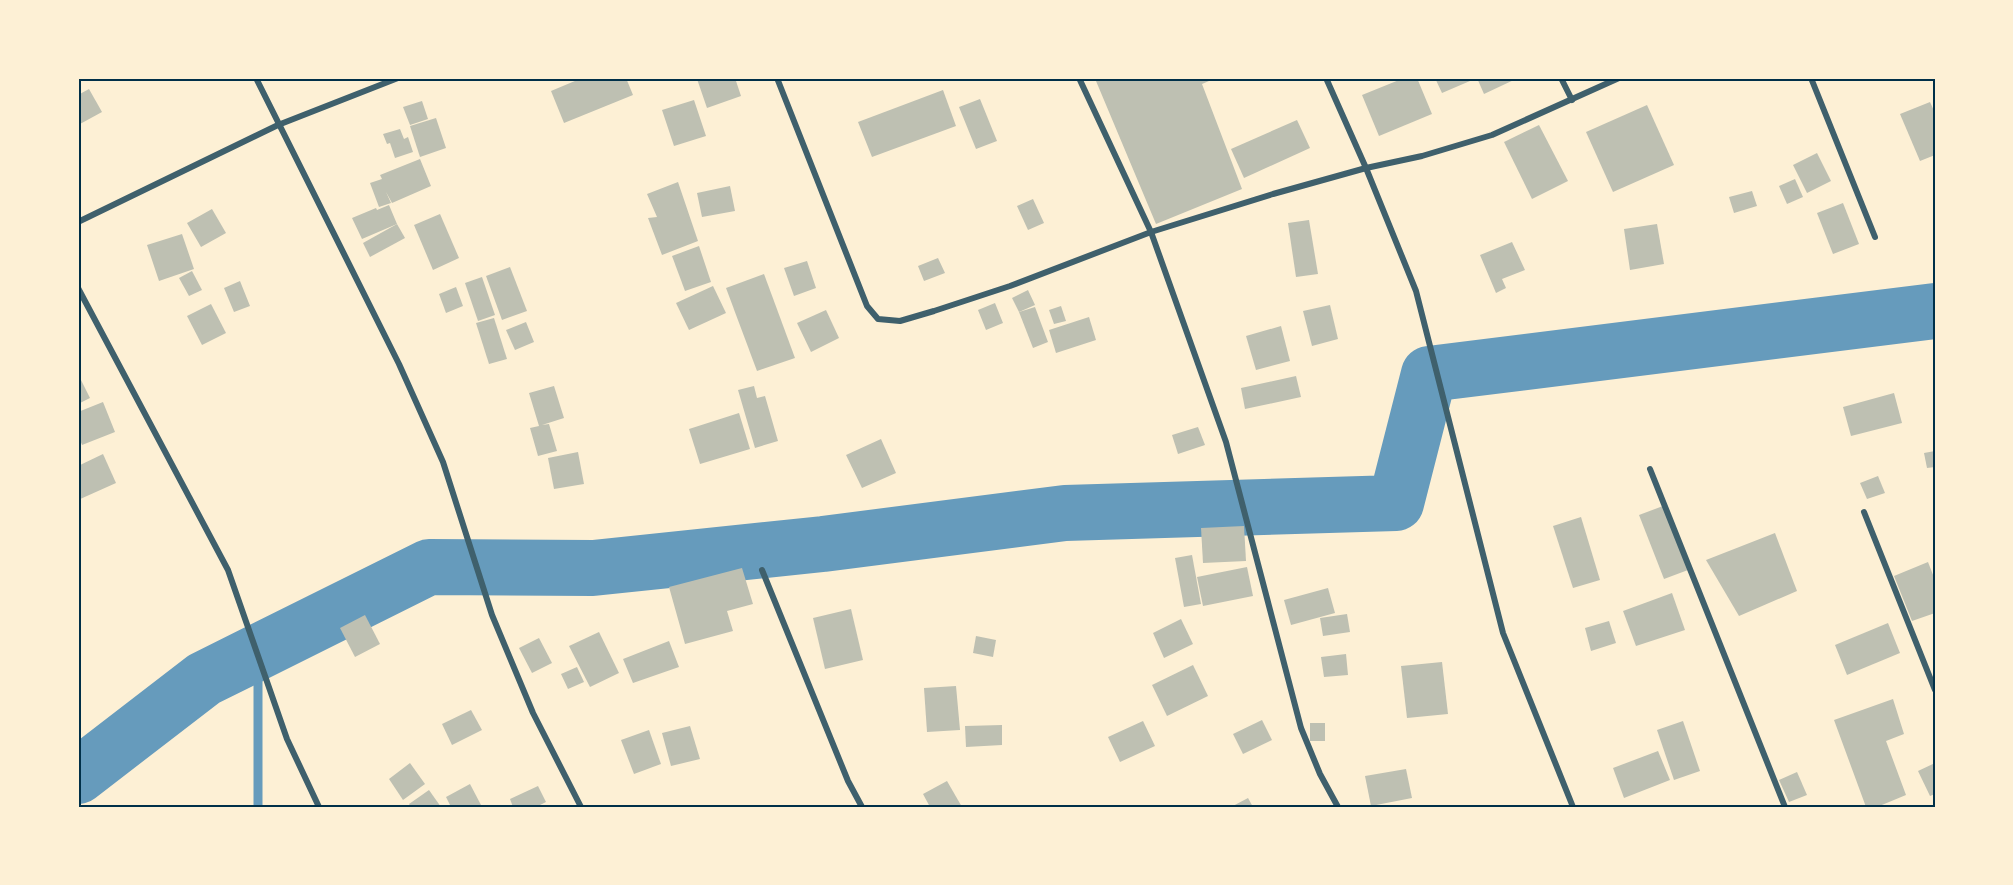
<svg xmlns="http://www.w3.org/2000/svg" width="2013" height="885" viewBox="0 0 2013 885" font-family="'Noto Sans',sans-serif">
	<rect width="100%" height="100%" fill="#fdf0d5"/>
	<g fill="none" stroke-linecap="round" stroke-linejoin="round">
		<path stroke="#669bbc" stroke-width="9" d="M258,653V807"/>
		<path stroke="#669bbc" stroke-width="56" d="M78,776L204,679L429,567L593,568L823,544L1065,513L1396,503L1429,374L1935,311"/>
	</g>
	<g fill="#bec0b2">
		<path d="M582,78H626L633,95L564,123L551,91Z"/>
		<path d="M700,78H735L741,96L707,108L697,79Z"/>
		<path d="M1104,78H1216L1202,84L1242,189L1156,224L1096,81Z"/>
		<path d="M1404,78H1417L1432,114L1379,136L1362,95Z"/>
		<path d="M1435,78H1518L1484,94L1477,78L1442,93Z"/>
		<path d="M89,89L102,112L80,124L78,120V95Z"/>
		<path d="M943,90L956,126L872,157L858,122Z"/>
		<path d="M980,99L997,141L976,149L959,107Z"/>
		<path d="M694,100L706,136L674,146L662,110Z"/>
		<path d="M422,101L428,119L410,125L403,107Z"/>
		<path d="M1930,102L1935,113V155L1920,161L1900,114Z"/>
		<path d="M1647,105L1674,165L1613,192L1586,132Z"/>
		<path d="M436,118L446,148L420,157L410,126Z"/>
		<path d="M1297,120L1310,148L1244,178L1231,149Z"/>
		<path d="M1539,125L1568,181L1532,199L1504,142Z"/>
		<path d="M400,129L404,139L408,137L413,152L395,158L390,143L387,144L383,134Z"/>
		<path d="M1817,153L1831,181L1807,193L1793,165Z"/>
		<path d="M420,159L431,186L392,203L386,192L391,203L379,207L370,183L382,179L380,175Z"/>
		<path d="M1795,179L1803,197L1787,204L1779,186Z"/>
		<path d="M678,182L698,241L662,255L648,218L657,217L647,194Z"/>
		<path d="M730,186L735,211L702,217L697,193Z"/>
		<path d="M1752,191L1757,206L1734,213L1729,197Z"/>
		<path d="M1033,199L1044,223L1028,230L1017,206Z"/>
		<path d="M1843,203L1859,244L1833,254L1817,213Z"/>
		<path d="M389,205L397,224L362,239L352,218L376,208L377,210Z"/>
		<path d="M212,209L226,233L201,247L187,223Z"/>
		<path d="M440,214L459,258L433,270L414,225Z"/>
		<path d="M1309,220L1318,274L1296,277L1288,223Z"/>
		<path d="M397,224L405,238L370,257L363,243Z"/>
		<path d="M1657,224L1664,264L1630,270L1624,229Z"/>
		<path d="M182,234L194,269L159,281L147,245Z"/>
		<path d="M1512,242L1525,270L1502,279L1506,288L1496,293L1480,255Z"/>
		<path d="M699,246L711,282L685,291L672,256Z"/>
		<path d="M938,258L945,273L924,281L918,266Z"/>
		<path d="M807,261L816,288L794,296L784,268Z"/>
		<path d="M510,267L527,311L502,320L486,276Z"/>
		<path d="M192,271L202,290L189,296L179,278Z"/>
		<path d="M764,274L795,358L757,371L726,288Z"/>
		<path d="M482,277L495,315L478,321L465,283Z"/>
		<path d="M240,281L250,306L234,312L224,288Z"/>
		<path d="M713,286L726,313L689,330L676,303Z"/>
		<path d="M456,287L463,306L446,313L439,294Z"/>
		<path d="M1028,290L1035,305L1019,312L1012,298Z"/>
		<path d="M995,303L1003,323L986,330L978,310Z"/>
		<path d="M211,304L226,333L202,345L187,316Z"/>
		<path d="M1330,305L1338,339L1312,346L1303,311Z"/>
		<path d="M1061,306L1066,321L1054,324L1049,310Z"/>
		<path d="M1035,307L1048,342L1033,348L1019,312Z"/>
		<path d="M826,310L839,338L811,352L797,323Z"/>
		<path d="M1089,317L1096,340L1056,353L1049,330Z"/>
		<path d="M494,318L507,359L489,364L476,323Z"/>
		<path d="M526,322L534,342L515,350L506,330Z"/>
		<path d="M1281,326L1290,361L1256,370L1246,336Z"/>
		<path d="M78,374L90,398L78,404Z"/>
		<path d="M1296,376L1301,397L1245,409L1241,388Z"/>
		<path d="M554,386L564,418L542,425L549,424L557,451L538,456L530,428L539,426L529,393Z"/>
		<path d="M754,386L757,398L765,396L778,441L755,448L738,390Z"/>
		<path d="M1894,393L1902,423L1851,436L1843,407Z"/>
		<path d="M103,402L115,432L82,445L78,435V412Z"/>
		<path d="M739,413L750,449L700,464L689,429Z"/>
		<path d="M1198,427L1205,445L1178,454L1172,435Z"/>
		<path d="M881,439L896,473L862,488L846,455Z"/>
		<path d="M1935,451V467L1927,468L1924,453Z"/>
		<path d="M578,452L584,484L554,489L548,458Z"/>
		<path d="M103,454L116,483L78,500V466Z"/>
		<path d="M1878,476L1885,493L1867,499L1860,483Z"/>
		<path d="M1663,506L1688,570L1664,579L1639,515Z"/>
		<path d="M1581,517L1600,580L1573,588L1553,526Z"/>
		<path d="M1244,526L1246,561L1203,563L1201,528Z"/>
		<path d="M1775,533L1797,591L1739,616L1706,560Z"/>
		<path d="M1192,555L1201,604L1184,607L1175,558Z"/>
		<path d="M1928,562L1935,580V613L1912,621L1894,576Z"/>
		<path d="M1247,567L1253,596L1203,606L1197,577Z"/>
		<path d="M742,568L753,604L727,611L733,631L685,644L669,587Z"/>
		<path d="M1328,588L1335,613L1291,625L1284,600Z"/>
		<path d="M1672,593L1685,630L1636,646L1623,611Z"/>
		<path d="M851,609L863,660L825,669L813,618Z"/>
		<path d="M1347,614L1350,632L1323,636L1320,618Z"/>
		<path d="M365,615L380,644L355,657L340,628Z"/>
		<path d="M1181,619L1193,644L1164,658L1153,633Z"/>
		<path d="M1609,621L1616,643L1591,651L1585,628Z"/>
		<path d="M1888,623L1900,653L1847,675L1835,645Z"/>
		<path d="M599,632L619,673L590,687L569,646Z"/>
		<path d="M976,636L996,640L993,657L973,653Z"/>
		<path d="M539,638L552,663L532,673L519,648Z"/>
		<path d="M669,641L679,667L633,683L623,659Z"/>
		<path d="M1346,654L1348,675L1324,677L1321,657Z"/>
		<path d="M1442,662L1448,714L1407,718L1401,666Z"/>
		<path d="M1193,665L1208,696L1167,716L1152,685Z"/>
		<path d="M577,667L584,682L568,689L561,674Z"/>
		<path d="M956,686L960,730L927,732L924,688Z"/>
		<path d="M1893,699L1904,734L1886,741L1906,795L1877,807H1866L1834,720Z"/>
		<path d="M471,710L482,730L452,745L442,724Z"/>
		<path d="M1262,720L1272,740L1243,754L1233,734Z"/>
		<path d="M1143,721L1155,746L1120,762L1108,737Z"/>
		<path d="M1683,721L1700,771L1674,780L1657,730Z"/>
		<rect x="1310" y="723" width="15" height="18"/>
		<path d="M1002,725V745L966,747L965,726Z"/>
		<path d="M690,726L700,759L671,766L662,733Z"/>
		<path d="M649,730L661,764L634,774L621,740Z"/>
		<path d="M1658,751L1670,780L1624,798L1613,768Z"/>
		<path d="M410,763L425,784L403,800L389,779Z"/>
		<path d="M1935,763V794L1930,796L1918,771Z"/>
		<path d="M1406,769L1412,798L1371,806L1365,776Z"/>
		<path d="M1797,772L1807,795L1789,802L1779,780Z"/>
		<path d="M947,781L962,807H930L923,794Z"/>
		<path d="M470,784L481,805L478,807H451L446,797Z"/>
		<path d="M538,786L546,802L536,807H513L510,799Z"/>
		<path d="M429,790L441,807H411L409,804Z"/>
		<path d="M1248,798L1253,807H1231Z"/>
	</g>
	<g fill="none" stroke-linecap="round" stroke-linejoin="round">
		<g stroke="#3f606c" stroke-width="6">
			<path d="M256,78L399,364L443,462L492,615L533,713L581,807"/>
			<path d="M777,78L867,306L878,319L900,321L934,311L1010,286L1151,232L1273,194L1366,168L1422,156L1492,135L1619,78"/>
			<path d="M1079,78L1151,232L1226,442L1301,728L1320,774L1338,807"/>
			<path d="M1326,78L1366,168L1416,291L1503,633L1573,807"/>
			<path d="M1561,78L1572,100"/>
			<path d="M1811,78L1875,237"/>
			<path d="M78,222L278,125L398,78"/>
			<path d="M78,288L228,570L287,739L319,807"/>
			<path d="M1650,469L1785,807"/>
			<path d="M1864,512L1935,690"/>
			<path d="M762,570L848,781L862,807"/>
		</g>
	</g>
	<rect width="2013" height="885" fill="none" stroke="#fdf0d5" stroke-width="159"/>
	<rect x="80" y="80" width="1854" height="726" fill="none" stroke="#003049" stroke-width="2"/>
</svg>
